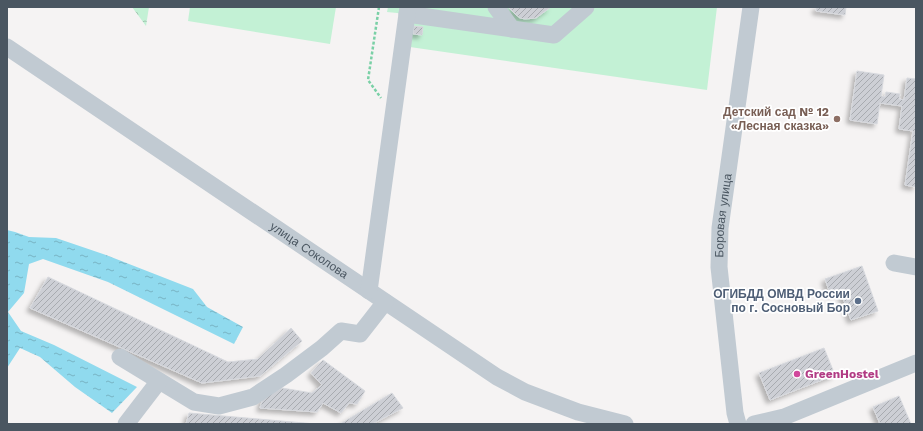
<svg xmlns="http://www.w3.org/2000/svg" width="923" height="431" viewBox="0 0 923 431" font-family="'Work Sans',sans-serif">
	<defs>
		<pattern id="park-crowns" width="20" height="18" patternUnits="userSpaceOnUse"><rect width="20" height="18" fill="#c3f1d5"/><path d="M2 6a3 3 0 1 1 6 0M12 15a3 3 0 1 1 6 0" fill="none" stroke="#a0c6b0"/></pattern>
		<pattern id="water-ripples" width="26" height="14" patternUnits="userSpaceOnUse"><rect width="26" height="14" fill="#90daee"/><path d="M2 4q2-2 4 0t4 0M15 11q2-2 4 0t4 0" fill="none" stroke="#78b4c4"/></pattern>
		<pattern id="building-hatch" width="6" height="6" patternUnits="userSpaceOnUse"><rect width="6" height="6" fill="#cdcfd5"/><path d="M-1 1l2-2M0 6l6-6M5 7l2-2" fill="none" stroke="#a8abb0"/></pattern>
		<filter id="shadow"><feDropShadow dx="-3.5" dy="3.5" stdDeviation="2" flood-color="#0004"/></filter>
	</defs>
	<rect width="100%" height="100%" fill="#f5f3f3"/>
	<path fill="url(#park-crowns)" d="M132,7H149L146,26Z"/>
	<g fill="#c3f1d5">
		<path d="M190,7H336L330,44L188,21Z"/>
		<path d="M388,7H717L707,90L403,46L407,14L387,12Z"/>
	</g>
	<path fill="url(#water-ripples)" d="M7,230L15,232L29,237L56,238L106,255L193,289L207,307L243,327L234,344L108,282L43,259L29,264L24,293L8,312L21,331L54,345L137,387L112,413L75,387L40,357L20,348L7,368Z"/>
	<g fill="url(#building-hatch)" stroke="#d7d9de" filter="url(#shadow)">
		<path d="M508,7H551L536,18L525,19L520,18L516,15Z"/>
		<path d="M816,7H846L845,15L816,11Z"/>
		<path d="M414,26L423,27L422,35L413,34Z"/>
		<path d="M857,71L884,75L881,96L885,97L886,92L900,94L899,99L904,100L907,78L916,79V187L905,185L913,131L899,129L902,106L880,103L877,124L850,120Z"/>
		<path d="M862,266L878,311L851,320L840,290L830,294L825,279Z"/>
		<path d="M48,277L228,362L258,359L291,328L302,341L260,376L202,383L30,308Z"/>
		<path d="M824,348L835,375L770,400L759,373Z"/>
		<path d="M323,360L365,391L357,404L349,403L341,413L323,403L317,412L260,408L263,398L282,388L312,393L322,385L311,373Z"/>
		<path d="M392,393L403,408L372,424H340Z"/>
		<path d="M899,396L911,424H880L873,407Z"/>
		<path d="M189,413L316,424H186Z"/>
	</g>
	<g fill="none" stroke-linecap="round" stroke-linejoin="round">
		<path stroke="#7ad0a6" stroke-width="2.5" stroke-dasharray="3 2" stroke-linecap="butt" d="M379,7L368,80L381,98"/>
		<g stroke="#c1cad2" stroke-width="17">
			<path d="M496,7L512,29"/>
			<path d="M407,14L554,35L586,7"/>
			<path id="s1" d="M7,47L497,377L525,392L578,412L625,424"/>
			<path d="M894,263L916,267"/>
			<path d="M369,291L408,7"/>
			<path d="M120,357L194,402L219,406L253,397L286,375L322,348L341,331L360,334L385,302"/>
			<path d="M126,424L159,381"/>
			<path id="s2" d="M738,424L735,413L719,267L720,228L751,7"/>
			<path d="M754,424L784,417L916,363"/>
		</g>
	</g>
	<circle fill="#8d6e63" stroke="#fff" stroke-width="1.5" cx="837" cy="119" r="4"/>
	<circle fill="#5c6f8a" stroke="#fff" stroke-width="1.5" cx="858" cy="301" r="4"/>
	<circle fill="#d1479c" stroke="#fff" stroke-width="1.5" cx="797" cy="374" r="4"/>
	<g text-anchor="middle" stroke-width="3.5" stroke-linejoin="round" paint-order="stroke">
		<g font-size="12" font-weight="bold" fill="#785e54" stroke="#fff" text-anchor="end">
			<text x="829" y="116">Детский сад № 12<tspan x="829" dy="14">«Лесная сказка»</tspan></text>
		</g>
		<g font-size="12" fill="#4a5661" stroke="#fff">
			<text dy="4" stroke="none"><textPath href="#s2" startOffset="210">Боровая улица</textPath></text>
			<text dy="4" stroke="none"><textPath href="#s1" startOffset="364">улица Соколова</textPath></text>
		</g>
		<g font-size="12" font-weight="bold" fill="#4e5e75" stroke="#fff" text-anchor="end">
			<text x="850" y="298">ОГИБДД ОМВД России<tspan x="850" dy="14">по г. Сосновый Бор</tspan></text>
		</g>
		<g font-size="12" font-weight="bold" fill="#b23c85" stroke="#fff" text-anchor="start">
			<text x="805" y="378">GreenHostel</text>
		</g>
	</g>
	<rect width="923" height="431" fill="none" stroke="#4a5661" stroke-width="16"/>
</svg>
